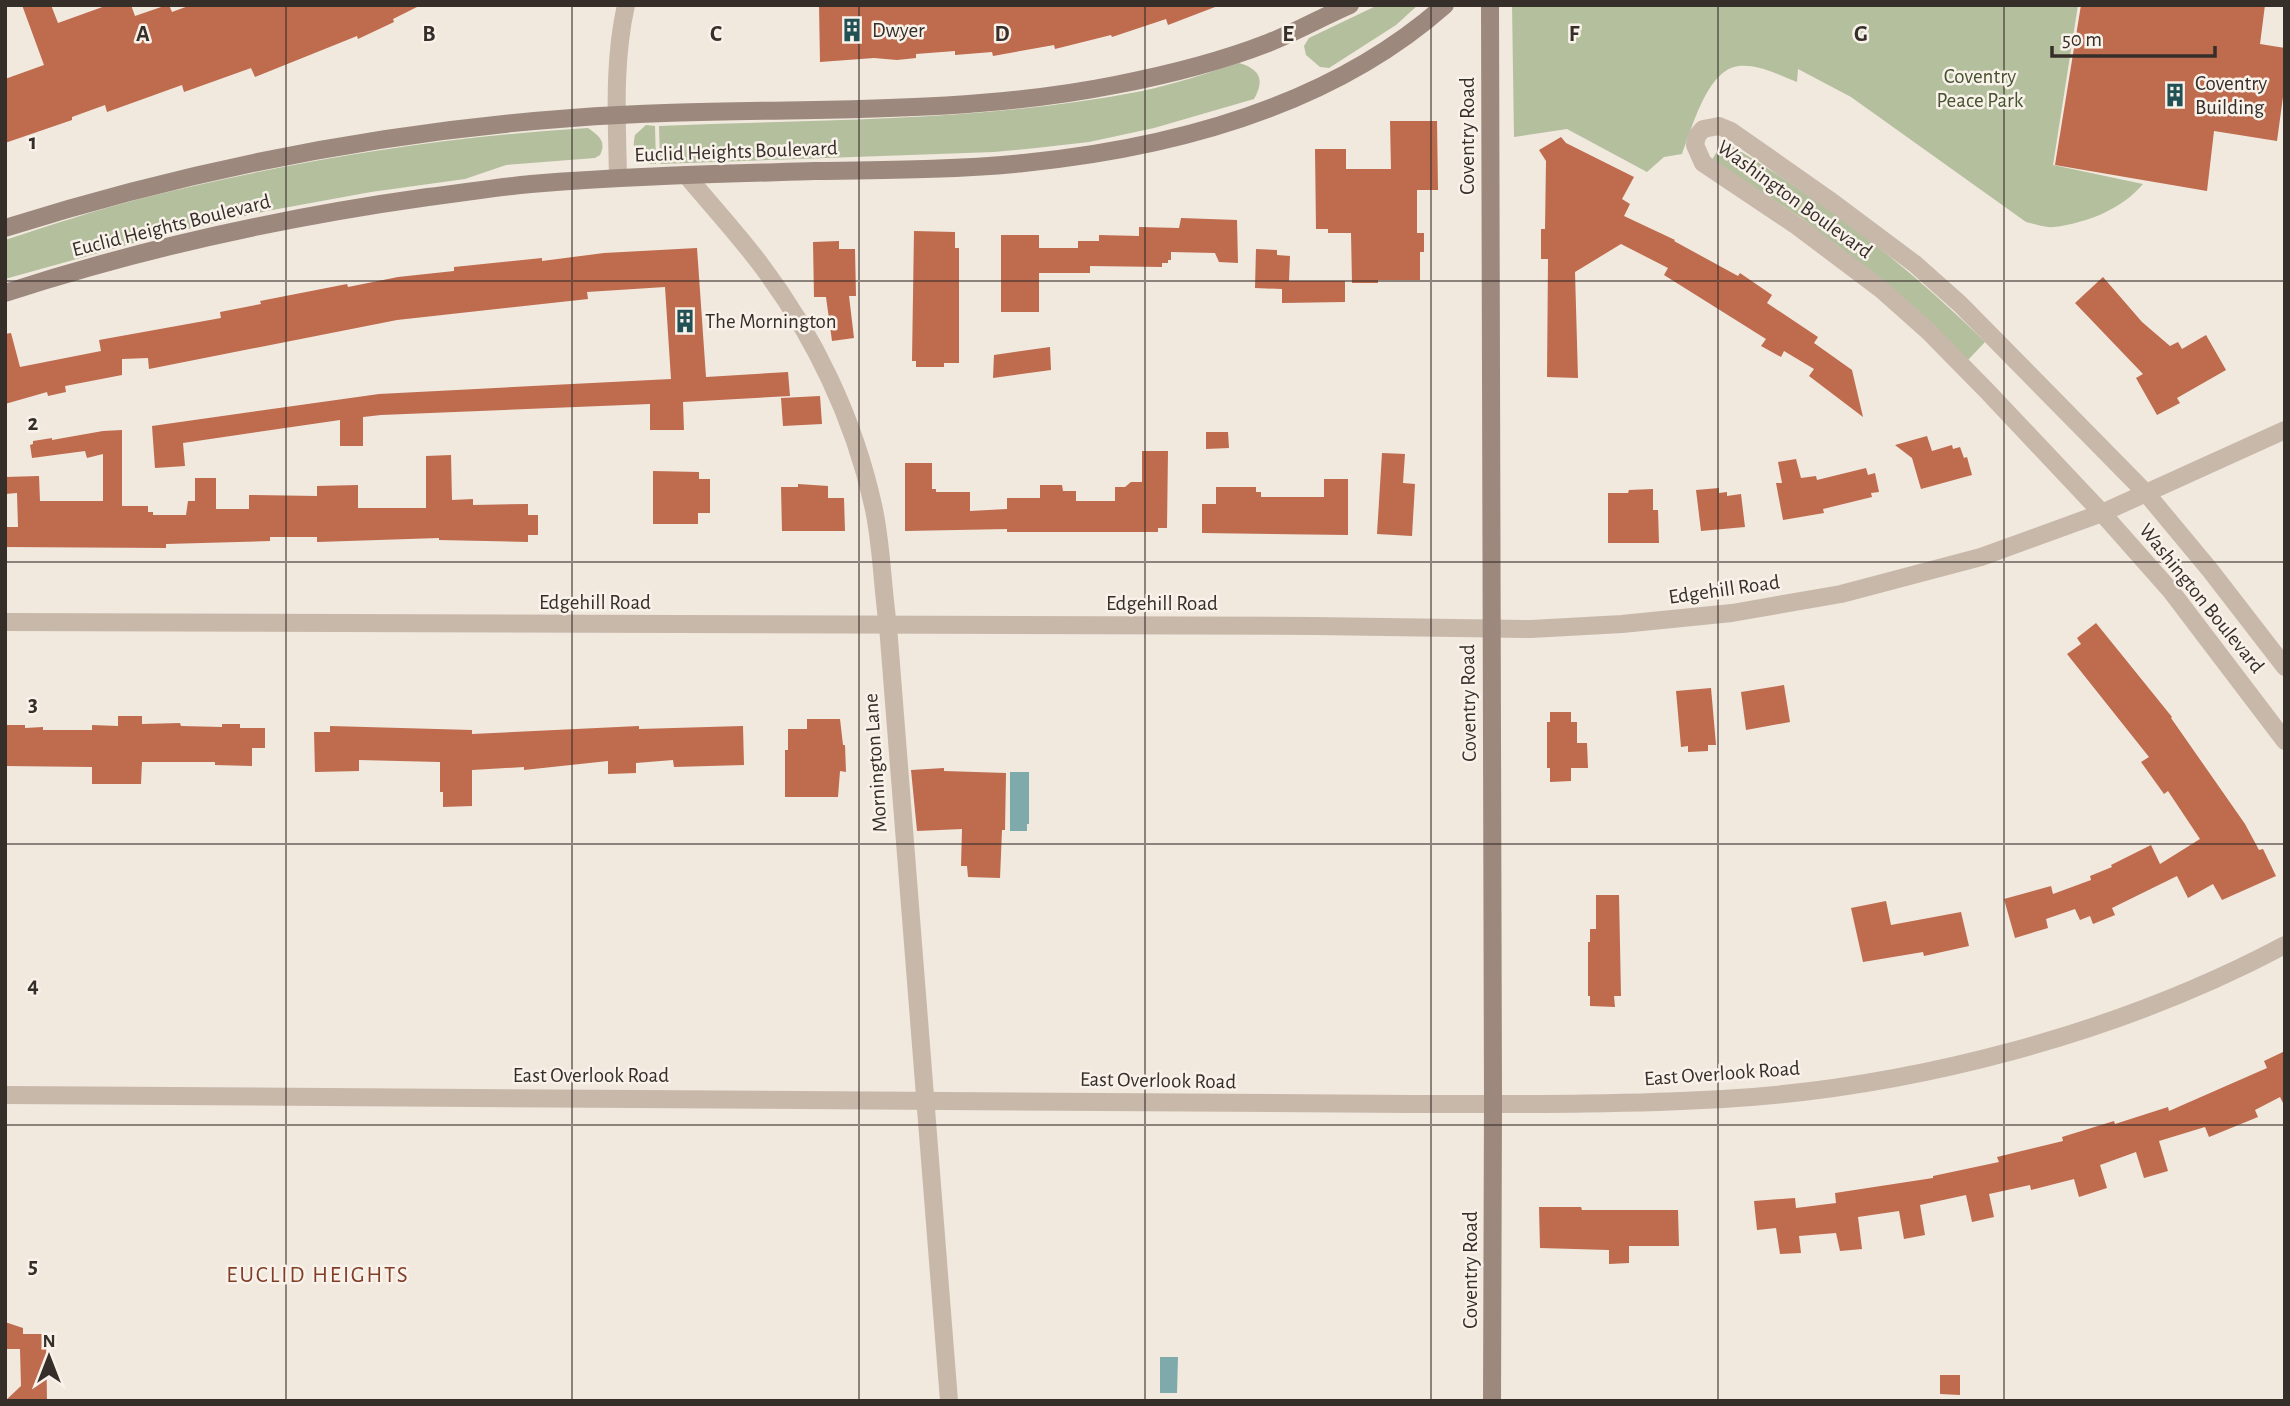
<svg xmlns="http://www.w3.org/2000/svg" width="2290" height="1406" viewBox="0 0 2290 1406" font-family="'Alegreya Sans',sans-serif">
	<rect width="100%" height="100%" fill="#f1e8de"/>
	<g fill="#b4bf9e">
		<path d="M1378,5H1418L1396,25L1329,68L1320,67L1306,55L1304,46L1309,38Z"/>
		<path d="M1512,5H2078L2053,165L2143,184C2122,209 2087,223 2054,227C2045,228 2035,224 2026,222L1851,97L1798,69L1797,82C1779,75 1759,64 1739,66C1707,69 1692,129 1682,154L1664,157L1647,172L1567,129L1514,137Z"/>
		<path d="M1239,63C1260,69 1265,80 1254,99L1154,128L1089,142L1036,148L994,152L660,164L659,126C820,119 983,122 1142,91C1175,84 1207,73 1239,63Z"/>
		<path d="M646,125L655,126L656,164C637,165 631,152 635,135Z"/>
		<path d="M588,128C598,135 607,141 600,155L595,158L506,165L465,179L371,192L267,211L170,233L5,279V240C51,225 96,210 143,198C288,162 438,137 588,128Z"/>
		<path d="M1723,141C1819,197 1906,264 1985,342L1968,360L1803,219L1712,160Z"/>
	</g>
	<g fill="#7eaaac">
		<path d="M1010,772H1029V824H1027V831H1010Z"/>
		<path d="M1160,1357H1178L1177,1393H1160Z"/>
	</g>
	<g fill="#be6b4e">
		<path d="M22,5H51L58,23L108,5H131L135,16L167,5H169L172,12L191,5H421L393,19L394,22L358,39L357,36L255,77L251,68L184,92L182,85L107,112L105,105L72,117V120L5,143V79L44,65Z"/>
		<path d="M819,5H1215V7L1168,25L1166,19L1112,37L1111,35L1055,49L1054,45L993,56L992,52L955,55V51L916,54V58L897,60L874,58L820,62Z"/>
		<path d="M2081,5H2265L2260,44L2285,48V82L2277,141L2214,131L2207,191L2055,165Z"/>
		<path d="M1390,121H1437L1438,190H1417V233H1424V252H1420V280H1378V283H1352L1351,233H1328V229H1316L1315,149H1346V169H1391Z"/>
		<path d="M1561,137L1566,143L1634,177L1622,199L1630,204L1624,216L1675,240L1674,241L1738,276L1740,273L1772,295L1767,303L1818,337L1814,343L1852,370L1863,417L1809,376L1814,369L1784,351L1781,357L1761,346L1766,339L1664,275L1668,268L1621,244L1575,272L1578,378L1547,377L1548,259H1541V229H1545L1546,161L1539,150Z"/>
		<path d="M1181,218L1237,220L1238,263L1219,262L1215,253L1171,252V260H1168V263H1162V267L1090,266V273H1039V312H1001V235H1039V248H1078V241H1099V235L1139,236V227L1179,228Z"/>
		<path d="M914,231L955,232V248H959V363H944V367H916V361H912Z"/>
		<path d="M839,241V249H855L856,296H849L854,338L832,341L826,297H814L813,242Z"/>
		<path d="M697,248L706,377L788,372L790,396L683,402L684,430H650V404L381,415L363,417V446H340V420L183,443L185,466L155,468L152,426L379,394L671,379L665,287L587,292L588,299L397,320L149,369L148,358L122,359V375L65,386L66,392L48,396L47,392L5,404V334L11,333L20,367L101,351L99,340L221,318L220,312L261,304L260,301L347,284L348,287L398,277L454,271V267L542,258V261L604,253Z"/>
		<path d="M1256,249L1277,250V255L1290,256L1289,281H1345V302L1282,303V289L1255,288Z"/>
		<path d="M2103,277L2142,322L2170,346L2178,342L2182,349L2206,335L2226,370L2177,398L2180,403L2157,415L2136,378L2143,374L2075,303Z"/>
		<path d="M1050,347L1051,370L993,378L994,355Z"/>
		<path d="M820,396L822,424L783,426L781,398Z"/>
		<path d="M122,430V506H148V512H153V515H186L188,501H195V478H216V509H249V495L317,496V486L358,485V508H426V456L451,455L452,500L473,499V505L528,504V515H538V535H528V542L439,540V538L317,542V537H270V541L166,544V548L5,547V527H18L17,493L5,494V477L39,476L40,501H103V454L87,458L85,451L32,458L30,445L33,444V441L52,438V440L103,431Z"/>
		<path d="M1206,432H1228L1229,448L1206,449Z"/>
		<path d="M1927,436L1932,451L1952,445L1953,449L1960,447L1964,458L1967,457L1972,475L1921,489L1912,458L1895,445Z"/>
		<path d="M1142,451H1168L1167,528H1158V532H1007V529L905,531V463H932V489H936V492H970V511L1007,509V498H1040V485H1062L1063,491H1076V501H1115V487H1125L1131,482H1142Z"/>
		<path d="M1382,453L1405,454L1403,483L1415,484L1412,536L1377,534Z"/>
		<path d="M1796,459L1801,478L1816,476L1817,480L1866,468L1868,475L1875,473L1879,492L1871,493L1872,497L1823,509L1824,513L1783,520L1776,483H1782L1778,462Z"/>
		<path d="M653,471L699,472V479H710V513H698V524H653Z"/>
		<path d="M1324,479H1348V535L1202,533V504H1216V487H1256V492H1261V497H1324Z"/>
		<path d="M798,484L828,486V498H844L845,531H782L781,487H798Z"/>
		<path d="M1719,488V493L1727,492V496L1741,494L1745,527L1701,531L1696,490Z"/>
		<path d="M1653,489V510H1658L1659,543H1608V493H1628L1629,490Z"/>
		<path d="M2096,623L2172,717L2171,718L2245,824L2259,850L2263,849L2276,876L2222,900L2213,884L2188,898L2177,876L2112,908L2115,915L2093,924L2090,916L2080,920L2075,909L2046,919L2048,928L2015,938L2004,899L2051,886L2053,894L2091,880L2090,876L2112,867L2111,865L2151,845L2160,864L2200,839L2168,791L2164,794L2141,762L2149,757L2067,654L2081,644L2077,638Z"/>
		<path d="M1784,685L1790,722L1746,730L1741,692Z"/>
		<path d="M1711,688L1716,745H1708V751L1688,752V746L1681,747L1676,691Z"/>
		<path d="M1550,712H1571V722H1577V743H1587L1588,768H1571V781L1550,782V768H1547V722H1550Z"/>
		<path d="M118,716H142V724L180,723L181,726L222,727V724H240V728H265V748H252V766L215,765V762H142L141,784H92V767L5,766V725H25V728L43,727V730H92V725L118,726Z"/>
		<path d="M807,719H840L843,745H845L846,772L840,771L838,797H785V750H788V729H807Z"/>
		<path d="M330,726L472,730V734L639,726V729L743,726L744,765L674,767L673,760L636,763V773L608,774V761L524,770V767L472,770V806L443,807V792H440V762L359,760V771L315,772L314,732H330Z"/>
		<path d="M944,768V771L1006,773L1005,830H1002L1000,878L968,877L967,866H961L962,829L917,831L911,770Z"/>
		<path d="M1596,895H1619L1621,996H1614L1615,1007L1590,1006V996H1588V942H1590V929H1596Z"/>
		<path d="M1886,901L1891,925L1961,912L1969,946L1924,956L1923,952L1863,962L1851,908Z"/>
		<path d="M2285,1051V1107L2280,1097L2255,1110L2258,1117L2209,1137L2205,1127L2159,1141L2168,1171L2144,1178L2136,1152L2100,1165L2107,1188L2079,1197L2074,1179L2031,1190L2030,1185L1989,1194L1994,1217L1972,1222L1966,1195L1920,1205L1925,1235L1904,1239L1899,1211L1858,1217L1862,1249L1840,1251L1836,1233L1799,1236L1801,1253L1780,1254L1776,1228L1757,1230L1754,1201L1795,1198L1796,1208L1836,1203L1835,1193L1933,1178V1176L1999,1162L1997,1157L2063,1141L2062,1137L2114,1121L2115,1124L2168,1107L2169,1111L2267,1068L2264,1061Z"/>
		<path d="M1539,1207H1581L1582,1210H1678L1679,1246H1629V1263L1609,1264V1250L1540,1248Z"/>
		<path d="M5,1322L23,1328V1334H46L47,1401H5L21,1386L20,1349H5Z"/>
		<path d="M1940,1375H1960V1395L1940,1394Z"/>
	</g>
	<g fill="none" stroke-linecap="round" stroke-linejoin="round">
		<g stroke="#c8b8aa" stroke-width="18">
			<path d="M686,175C711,205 738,234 761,265C814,335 854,419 873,505C882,544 882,586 888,626L949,1401"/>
			<path d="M618,178C617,120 613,63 626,5"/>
			<path d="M5,622L1314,626L1531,629L1622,624L1732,613L1841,594L1981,557L2102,513L2285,430"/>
			<path d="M2285,667L2210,570L2146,493L1960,304L1915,264L1828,199L1731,131L1719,126L1703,129L1697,136L1695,145L1703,163L1797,226L1882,290L1928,331L1987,391L2102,513L2171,591L2285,741"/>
			<path d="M5,1095L1411,1104C1515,1104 1619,1105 1723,1099C1911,1088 2118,1034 2285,945"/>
		</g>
		<g stroke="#9c887c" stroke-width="18">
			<path d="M1490,5L1493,1104L1492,1401"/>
			<path d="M5,228C189,170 380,132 572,118C751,104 940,120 1115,85C1167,75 1219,62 1268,43C1296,32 1322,17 1350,5"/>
			<path d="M5,293C143,248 285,217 428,197C462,193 497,187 531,184C626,176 720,174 815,171C885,170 955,170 1024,163C1172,148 1331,106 1445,5"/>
		</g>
	</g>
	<path fill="none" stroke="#362e29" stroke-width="2" stroke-opacity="0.55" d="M286,5V1401M572,5V1401M859,5V1401M1145,5V1401M1431,5V1401M1718,5V1401M2004,5V1401M5,281H2285M5,562H2285M5,844H2285M5,1125H2285"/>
	<defs>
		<g id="building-bare" transform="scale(1.89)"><path d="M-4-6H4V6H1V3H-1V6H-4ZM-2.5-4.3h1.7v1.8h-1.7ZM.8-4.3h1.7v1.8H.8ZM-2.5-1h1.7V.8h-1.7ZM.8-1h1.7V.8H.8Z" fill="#215155" stroke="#f9f2ea" stroke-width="2.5" paint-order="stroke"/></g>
	</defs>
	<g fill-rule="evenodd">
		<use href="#building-bare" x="852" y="30"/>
		<use href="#building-bare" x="2175" y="95"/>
		<use href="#building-bare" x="685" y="321"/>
	</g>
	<g text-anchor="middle" stroke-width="5" stroke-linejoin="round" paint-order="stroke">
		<g font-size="21" fill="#362e29" stroke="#f9f2ea" text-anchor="start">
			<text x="872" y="37">Dwyer</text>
			<text x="2195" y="90">Coventry<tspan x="2195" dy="24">Building</tspan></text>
			<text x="705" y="328">The Mornington</text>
		</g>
		<g font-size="21" fill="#45532e" stroke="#f9f2ea">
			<text x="1980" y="83">Coventry<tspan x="1980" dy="24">Peace Park</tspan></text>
		</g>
		<g font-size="21" fill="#362e29" stroke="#f9f2ea">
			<text transform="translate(1467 136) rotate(-90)" y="7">Coventry Road</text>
			<text transform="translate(736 151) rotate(-2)" y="7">Euclid Heights Boulevard</text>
			<text transform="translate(1795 199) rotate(36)" y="7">Washington Boulevard</text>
			<text transform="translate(171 225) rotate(-14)" y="7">Euclid Heights Boulevard</text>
			<text transform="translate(1724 589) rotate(-8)" y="7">Edgehill Road</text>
			<text transform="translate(2202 598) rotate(51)" y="7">Washington Boulevard</text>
			<text x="595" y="609">Edgehill Road</text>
			<text x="1162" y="610">Edgehill Road</text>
			<text transform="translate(1468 703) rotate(-91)" y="7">Coventry Road</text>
			<text transform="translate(875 763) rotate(-94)" y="7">Mornington Lane</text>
			<text transform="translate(1722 1073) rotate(-4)" y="7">East Overlook Road</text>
			<text x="591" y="1082">East Overlook Road</text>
			<text transform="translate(1158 1080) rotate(1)" y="7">East Overlook Road</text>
			<text transform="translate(1470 1270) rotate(-90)" y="7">Coventry Road</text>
		</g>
		<g font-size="23" letter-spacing="2" fill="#803e27" stroke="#f9f2ea">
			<text x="318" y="1282">EUCLID HEIGHTS</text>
		</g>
	</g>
	<g font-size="23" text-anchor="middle" font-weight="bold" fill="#362e29" stroke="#f9f2ea" stroke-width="5" stroke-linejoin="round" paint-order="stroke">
		<text x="143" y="41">A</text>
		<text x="429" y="41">B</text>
		<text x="716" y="41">C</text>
		<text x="1002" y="41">D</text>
		<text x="1288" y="41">E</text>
		<text x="1574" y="41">F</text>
		<text x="1861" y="41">G</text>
		<text x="33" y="149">1</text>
		<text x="33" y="430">2</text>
		<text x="33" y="711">3</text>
		<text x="33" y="992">4</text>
		<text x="33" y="1273">5</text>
	</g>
	<rect width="2290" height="1406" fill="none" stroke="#362e29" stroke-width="14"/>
	<g transform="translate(49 1357)" stroke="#f9f2ea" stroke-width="5" paint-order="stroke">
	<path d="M0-5L12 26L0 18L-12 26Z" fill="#362e29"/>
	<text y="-10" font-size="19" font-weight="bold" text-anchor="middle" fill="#362e29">N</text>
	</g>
	<path d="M2052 46v10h163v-10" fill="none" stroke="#362e29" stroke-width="3.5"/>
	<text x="2062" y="46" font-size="21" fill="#362e29" stroke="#f9f2ea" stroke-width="5" paint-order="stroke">50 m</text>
</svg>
